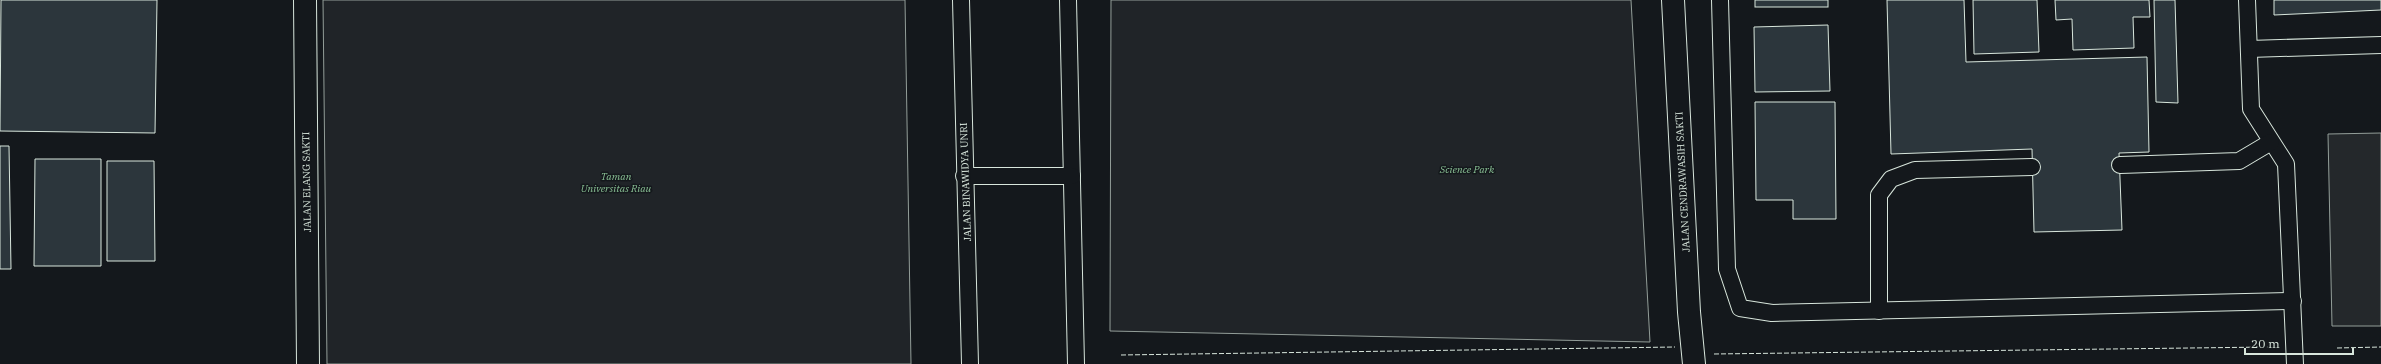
<svg xmlns="http://www.w3.org/2000/svg" width="2381" height="364" viewBox="0 0 2381 364" font-family="'IBM Plex Serif',serif">
	<rect width="100%" height="100%" fill="#14181c"/>
	<g fill="#202428" stroke="#939e99">
		<path d="M323,0H905L911,364H327Z"/>
		<path d="M1111,0H1631L1650,342L1110,331Z"/>
	</g>
	<path fill="#24282b" stroke="#939e99" d="M2381,133V326H2332L2328,134Z"/>
	<g fill="#2c363c" stroke="#d8e6dc">
		<path d="M1,0H157L155,133L0,131Z"/>
		<rect x="1755" y="0" width="73" height="7"/>
		<path d="M1887,0H1964L1966,62L2147,57L2149,152L2119,153L2122,230L2034,232L2032,149L1891,154Z"/>
		<path d="M1973,0H2037L2039,52L1974,54Z"/>
		<path d="M2055,0H2149L2150,17H2133L2134,48L2073,50L2072,19L2056,20Z"/>
		<path d="M2154,0H2175L2178,103L2156,102Z"/>
		<path d="M2274,0H2381V10L2274,15Z"/>
		<path d="M1828,25L1830,91L1755,92L1754,27Z"/>
		<path d="M1755,102H1835L1836,219H1793V200H1756Z"/>
		<path d="M0,146H9L11,269H0Z"/>
		<path d="M35,159H101V266H34Z"/>
		<path d="M107,161H154L155,261H107Z"/>
	</g>
	<g fill="none" stroke-linecap="round" stroke-linejoin="round">
		<g stroke="#d8e6dc" stroke-width="18">
			<g id="service">
				<path d="M961,0L970,364"/>
				<path d="M1068,0L1076,364"/>
				<path d="M1720,0L1727,269L1740,308L1772,313L2293,301"/>
				<path d="M2247,0L2251,109L2286,164L2295,364"/>
				<path d="M2249,49L2381,45"/>
				<path d="M2120,165L2239,161L2271,142"/>
				<path d="M964,176H1072"/>
				<path d="M1879,311V195L1891,179L1915,170L2032,167"/>
			</g>
		</g>
		<g stroke="#d8e6dc" stroke-width="24">
			<g id="minor">
				<path d="M305,0L308,364"/>
				<path d="M1673,0L1689,312L1694,364"/>
			</g>
		</g>
		<use href="#service" stroke="#14181c" stroke-width="16"/>
		<use href="#minor" stroke="#14181c" stroke-width="22"/>
		<g stroke="#d8e6dc" stroke-width="1" stroke-dasharray="5 2" stroke-linecap="butt">
			<path d="M2337,348L2381,347"/>
			<path d="M1714,354L2269,347"/>
			<path d="M1121,355L1675,347"/>
		</g>
	</g>
	<g text-anchor="middle" stroke-width="3" stroke-linejoin="round" paint-order="stroke">
		<g font-size="10" font-style="italic" fill="#8ac095" stroke="#14181c">
			<text x="1467" y="173">Science Park</text>
			<text x="616" y="180">Taman<tspan x="616" dy="12">Universitas Riau</tspan></text>
		</g>
		<g font-size="10" fill="#d8e6dc" stroke="#14181c">
			<text transform="translate(306 182) rotate(-91)" y="4">JALAN ELANG SAKTI</text>
			<text transform="translate(965 182) rotate(-92)" y="4">JALAN BINAWIDYA UNRI</text>
			<text transform="translate(1682 182) rotate(-93)" y="4">JALAN CENDRAWASIH SAKTI</text>
		</g>
	</g>
	<path d="M2245 348v6h108v-6" fill="none" stroke="#d8e6dc" stroke-width="2"/>
	<text x="2251" y="348" font-size="12" fill="#d8e6dc" stroke="#14181c" stroke-width="3" paint-order="stroke">20 m</text>
</svg>
